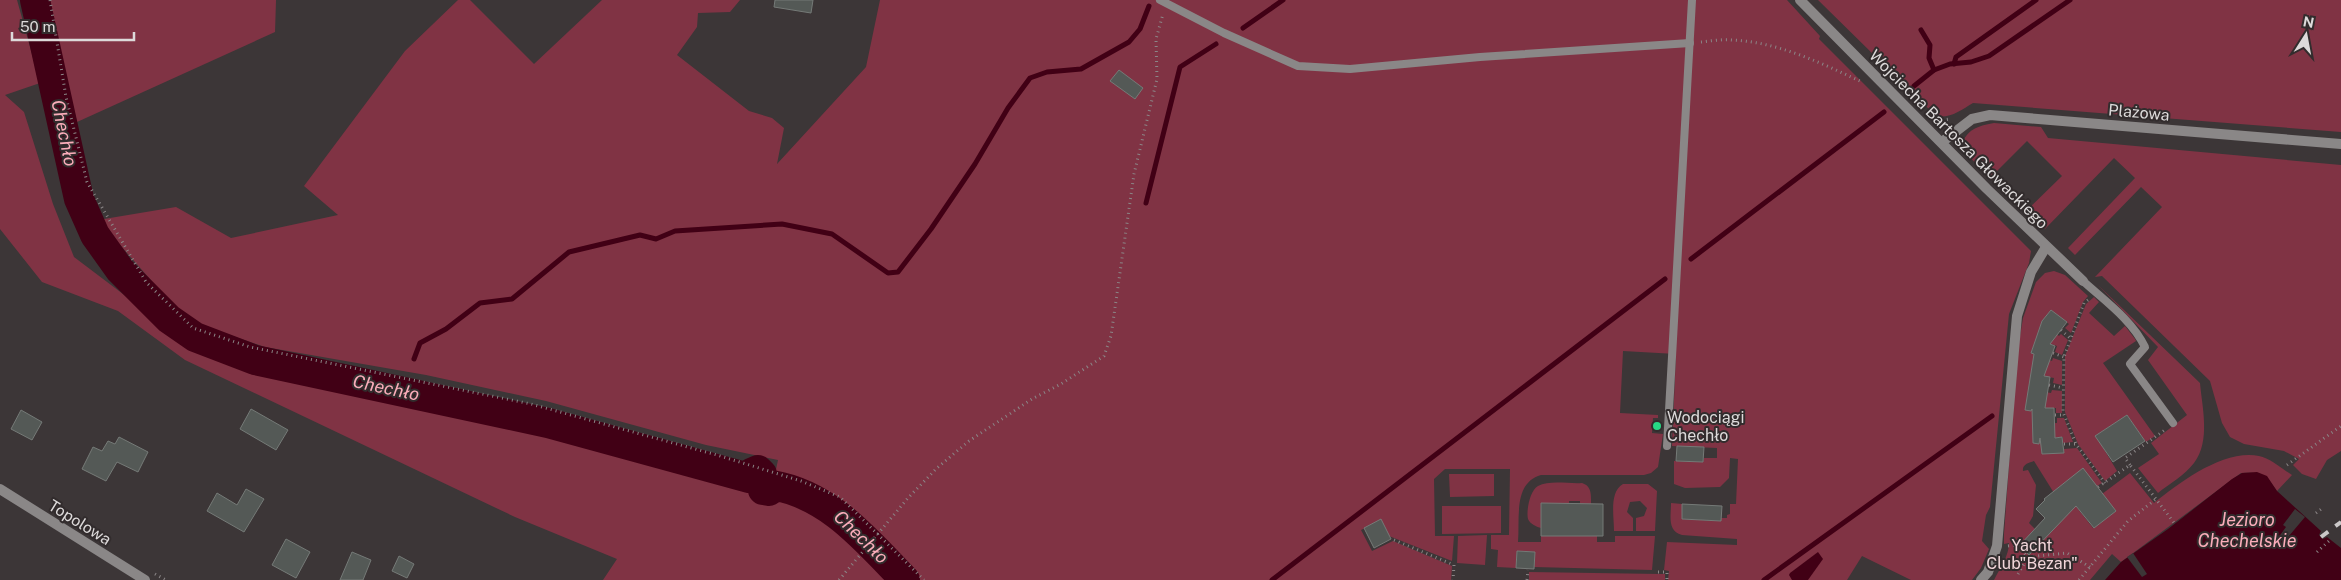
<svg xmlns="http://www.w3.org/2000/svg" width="2341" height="580" viewBox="0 0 2341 580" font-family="'Public Sans',sans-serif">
	<rect width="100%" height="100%" fill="#3c3637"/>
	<g fill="#803344" fill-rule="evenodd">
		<path d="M0,0H17L40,83L5,95L24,112L53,204L74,257L160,322L201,349L259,367L528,426L800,496L828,511L898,580H603L617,559L515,517L185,360L118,311L42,282L0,229Z"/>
		<path d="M47,0H276L275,32L77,122Z"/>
		<path d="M458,0H470L534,64L602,0H740L730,12L698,13L697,27L677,55L749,111L772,118L784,128L777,164L866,67L880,0H1787L1820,36L1819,39L2031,251L2029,263L2009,314L1990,507L1986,515L1982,541L1989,549L1981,568L1972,580H1911L1862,556L1847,580H1668L1669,571L1664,570L1667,542L1737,545V539L1682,535C1667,531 1671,516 1671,503L1682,504V519L1721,521V518H1727V515L1730,514V504H1736L1738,459L1730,458L1729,478L1720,487L1685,488L1674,484V461L1703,462L1704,458H1717V448L1672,446L1676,354L1623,351L1620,413L1658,415V418H1653L1652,433L1663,434L1658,467L1651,473L1644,475H1541C1513,483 1520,518 1518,542H1541V536H1597V542H1615V536H1655L1652,570L1534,567L1535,552L1517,551L1516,568L1497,567L1498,550L1491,549V535H1509L1510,469H1445L1434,479L1435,536H1454L1452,561L1389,536L1381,520L1361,530L1372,551L1393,541L1452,566L1451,580H914L834,504L812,491L774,479L778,460L706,445L546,401L426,375L265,347L186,320L98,220L176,207L231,238L338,215L304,186L405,51Z"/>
		<path d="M1818,0H2341V132L1973,103C1961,110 1950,119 1936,116Z"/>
		<path d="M1994,123L2041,127L2048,138L2341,165V451L2327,460L2316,479L2302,474L2293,465L2299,459L2284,451L2244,444L2230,437L2222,423L2210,381L2102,276L2095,277L2162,207L2141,187L2075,255L2068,248L2135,178L2114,158L2045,229L2025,212L2062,176L2027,141L1991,177L1968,156L1964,139C1972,127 1980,126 1994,123Z"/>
		<path d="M2054,271L2065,275L2088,296L2083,302L2071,333L2065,328L2069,324L2051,310L2042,323L2059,336L2061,334L2068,340L2062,355L2055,352L2057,346L2036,339L2031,353L2052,361L2053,358L2062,361V385L2053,383L2054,378L2031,374L2029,389L2051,393L2052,390L2062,391V413H2056V408L2032,409L2033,424L2057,423V418H2064L2073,442L2063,443V437L2041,439L2042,454L2064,453V449L2077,448L2102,483L2097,486H2060L2093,528L2116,511L2102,494L2130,473L2154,503C2180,482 2224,449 2259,456C2270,458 2282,469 2292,475L2277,491C2265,474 2263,472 2241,473L2121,562L2112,554L2090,580H1994C2000,568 2009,556 2009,543L2004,544V534L2017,354L2023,318L2036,282L2045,273ZM2034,461L2054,493L2052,512L2035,529L2029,523L2033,516L2036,485L2028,470L2023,471C2022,464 2029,463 2034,461Z"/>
		<path d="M2098,285L2200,383C2202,407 2211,441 2194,463C2185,475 2169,484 2158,493L2138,468L2159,454L2151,443L2187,415L2148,360L2158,347Z"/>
		<path d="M2094,297L2099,302L2089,313L2114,336L2125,326L2135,339L2136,341L2103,363L2155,436L2146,442L2127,415L2096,436L2117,471L2105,481L2078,444L2065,412V356L2086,304Z"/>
		<path d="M1449,474H1494V496L1450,497Z"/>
		<path d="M1582,483C1592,486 1591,495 1591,504H1580V501H1569V504H1541V528C1537,527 1530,524 1528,519C1526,511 1530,490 1538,486C1549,480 1569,484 1582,483Z"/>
		<path d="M1623,484H1648L1657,491L1655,531H1636V518L1644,516L1647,508L1640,501L1630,502L1627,512L1633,518V531H1614C1614,516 1609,492 1623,484Z"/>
		<path d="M1442,506H1501V533L1442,534Z"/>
		<path d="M1487,535L1485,565L1457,563L1458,536Z"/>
		<path d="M1529,572L1660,574H1665V580H1529Z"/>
	</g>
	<g fill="#410015">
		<path d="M28,0H40L46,25H34Z"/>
		<path d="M2257,472L2267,476L2277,491L2321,531L2319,535L2323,539L2327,537L2341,548V580H2105L2121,562L2168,529L2232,479L2242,473Z"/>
		<path d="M1818,552L1823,559L1808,580H1792L1789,575L1790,573Z"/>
	</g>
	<g fill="#3c3637">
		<path d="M2295,509L2305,517L2284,542L2278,538L2286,527L2283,525Z"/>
		<path d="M2133,553L2147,574L2142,577L2127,557Z"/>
	</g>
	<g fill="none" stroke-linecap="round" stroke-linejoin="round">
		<g stroke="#410015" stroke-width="5">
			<path d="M1243,28L1283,0"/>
			<path d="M1921,30L1930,45L1929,58L1934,70"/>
			<path d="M1954,64L1956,57L2036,0"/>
			<path d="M1914,86L1934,70L1950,64L1971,62L1989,56L2070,0"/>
			<path d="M1146,203L1180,67L1216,44"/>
			<path d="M1691,259L1884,112"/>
			<path d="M414,359L420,343L446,329L480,303L512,299L569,252L640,235L656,239L675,231L782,224L832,234L888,273L898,272L931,229L975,164L1008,108L1030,78L1047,72L1081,69L1129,42L1140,29L1149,6"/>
			<path d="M368,384L374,377"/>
			<path d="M361,388L365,383"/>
			<path d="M1272,580L1665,279"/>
			<path d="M1764,580L1992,416"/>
		</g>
		<path stroke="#410015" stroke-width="30" d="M35,0L79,199L95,235L120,270L169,319L195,337L255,360L548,423L749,478L751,473L758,470L762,474L763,490L769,491L772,485C830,495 866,540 905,580"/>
	</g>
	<g fill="#545956" stroke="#757a77">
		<path d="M775,0H813L811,13L774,7Z"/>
		<path d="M1119,70L1143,88L1135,99L1110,81Z"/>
		<path d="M2051,310L2067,322L2050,344L2055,346L2044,376L2050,377L2045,408H2054L2055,438L2062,437L2064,453L2042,454L2040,438L2039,444L2033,443L2032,409L2031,411L2025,410L2034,354L2031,353L2042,321Z"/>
		<path d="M251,409L288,430L276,450L240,429Z"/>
		<path d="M21,410L42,422L32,440L11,429Z"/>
		<path d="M2127,415L2145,441L2113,462L2095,436Z"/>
		<path d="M119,437L148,452L138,472L117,462L106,481L82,469L93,447L102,451L108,441L115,444Z"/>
		<path d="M1677,446L1704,447L1703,462L1676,461Z"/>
		<path d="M2083,468L2116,511L2094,528L2076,506L2029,555L2019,546L2045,518L2036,509L2045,500L2044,499Z"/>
		<path d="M246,489L264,499L244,532L207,511L217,493L237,505Z"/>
		<path d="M1541,503L1603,504V536H1541Z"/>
		<path d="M1682,504L1722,506L1721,521L1682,519Z"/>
		<path d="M1381,519L1391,539L1374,548L1364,528Z"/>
		<path d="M286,539L310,552L296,578L272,565Z"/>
		<path d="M1517,551L1535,552L1534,569L1516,568Z"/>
		<path d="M352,552L371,560L363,580H340Z"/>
		<path d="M399,556L414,564L407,578L392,571Z"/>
	</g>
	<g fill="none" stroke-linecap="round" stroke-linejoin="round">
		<g stroke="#8b8687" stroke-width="3" stroke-dasharray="1 4" stroke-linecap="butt">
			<path d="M50,0L66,97L87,182L146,282L193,328L250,347L531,404L717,455L801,481L840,497L924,580"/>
			<path d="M1701,42C1711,41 1722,39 1732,40C1778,42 1821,63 1862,82"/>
			<path d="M1937,119L1943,120L1950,119"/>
			<path d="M2088,300L2084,303L2064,357L2063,412L2076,444L2105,483"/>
			<path d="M2061,330L2070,338"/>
			<path d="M2053,353L2064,357"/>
			<path d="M2049,385L2063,388"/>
			<path d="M2055,415H2064"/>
			<path d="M2064,444H2076"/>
			<path d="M2130,465L2125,458L2165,430"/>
			<path d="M2287,465L2341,426"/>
			<path d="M2098,487L2130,465L2175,524"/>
			<path d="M2316,513L2324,507"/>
			<path d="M2340,522L2341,523"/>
			<path d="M1394,540L1454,565L1453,580"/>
			<path d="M2008,546L2015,545L2028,557L2067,553L2090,567"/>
			<path d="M2317,552L2330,540"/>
			<path d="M1658,572H1667V580"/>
			<path d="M155,574L166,580"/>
			<path d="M2018,574L2028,557"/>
			<path d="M839,580L908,498L937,468L969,441L1032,399L1061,384L1104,356L1111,336L1134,174L1157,79L1156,39L1163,14"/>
			<path d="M1527,580L1528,570"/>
			<path d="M2079,580L2128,521L2156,499"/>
		</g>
		<g stroke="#8a8787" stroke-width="8">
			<path d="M1160,0L1224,33L1298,66L1350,69L1480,57L1690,43"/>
			<path d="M2083,281C2105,301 2132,320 2145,347L2130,364L2173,423"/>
			<path d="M1667,446L1692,0"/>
		</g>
		<g stroke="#8a8787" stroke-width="10">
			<path d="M1800,0L1987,189L2083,281"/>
			<path d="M1942,142L1972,119L1990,115L2341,144"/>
			<path d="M1981,580L1988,572L1997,546L2017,316L2031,272L2046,247"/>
		</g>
		<path stroke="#8a8787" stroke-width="10" d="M0,489L145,580"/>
		<path stroke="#cbc8c8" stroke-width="4" stroke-dasharray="9 9" stroke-linecap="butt" d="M2321,537L2341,522"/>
	</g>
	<circle fill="#27d885" stroke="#322c2d" stroke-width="2" cx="1657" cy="426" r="5"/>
	<g text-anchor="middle" stroke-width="4" stroke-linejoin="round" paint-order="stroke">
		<g font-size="16" fill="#dddada" stroke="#322c2d">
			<text transform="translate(2139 112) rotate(5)" y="6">Plażowa</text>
			<text transform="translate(1959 139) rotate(45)" y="6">Wojciecha Bartosza Głowackiego</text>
			<text transform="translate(80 522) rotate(32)" y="6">Topolowa</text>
		</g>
		<g font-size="16" fill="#dddada" stroke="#322c2d" text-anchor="start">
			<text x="1667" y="423">Wodociągi<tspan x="1667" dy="18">Chechło</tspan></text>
		</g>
		<g font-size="16" fill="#f2d6da" stroke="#322c2d">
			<text x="2032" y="551">Yacht<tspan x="2032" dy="18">Club"Bezan"</tspan></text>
		</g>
		<g font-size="18" font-style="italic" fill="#fbadba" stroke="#322c2d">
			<text transform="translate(64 133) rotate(78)" y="6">Chechło</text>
			<text transform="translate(386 388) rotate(12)" y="6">Chechło</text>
			<text x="2247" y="526">Jezioro<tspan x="2247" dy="21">Chechelskie</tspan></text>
			<text transform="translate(861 537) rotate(44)" y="6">Chechło</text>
		</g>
	</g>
	<g transform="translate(2306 35) rotate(11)" stroke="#322c2d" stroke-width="4" paint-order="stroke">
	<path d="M0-4L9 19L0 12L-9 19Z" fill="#dddada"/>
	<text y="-8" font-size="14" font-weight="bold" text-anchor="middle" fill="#dddada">N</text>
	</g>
	<path d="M12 32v8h122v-8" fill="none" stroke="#dddada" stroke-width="2.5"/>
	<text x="20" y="32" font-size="15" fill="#dddada" stroke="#322c2d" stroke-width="4" paint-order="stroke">50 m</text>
</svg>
